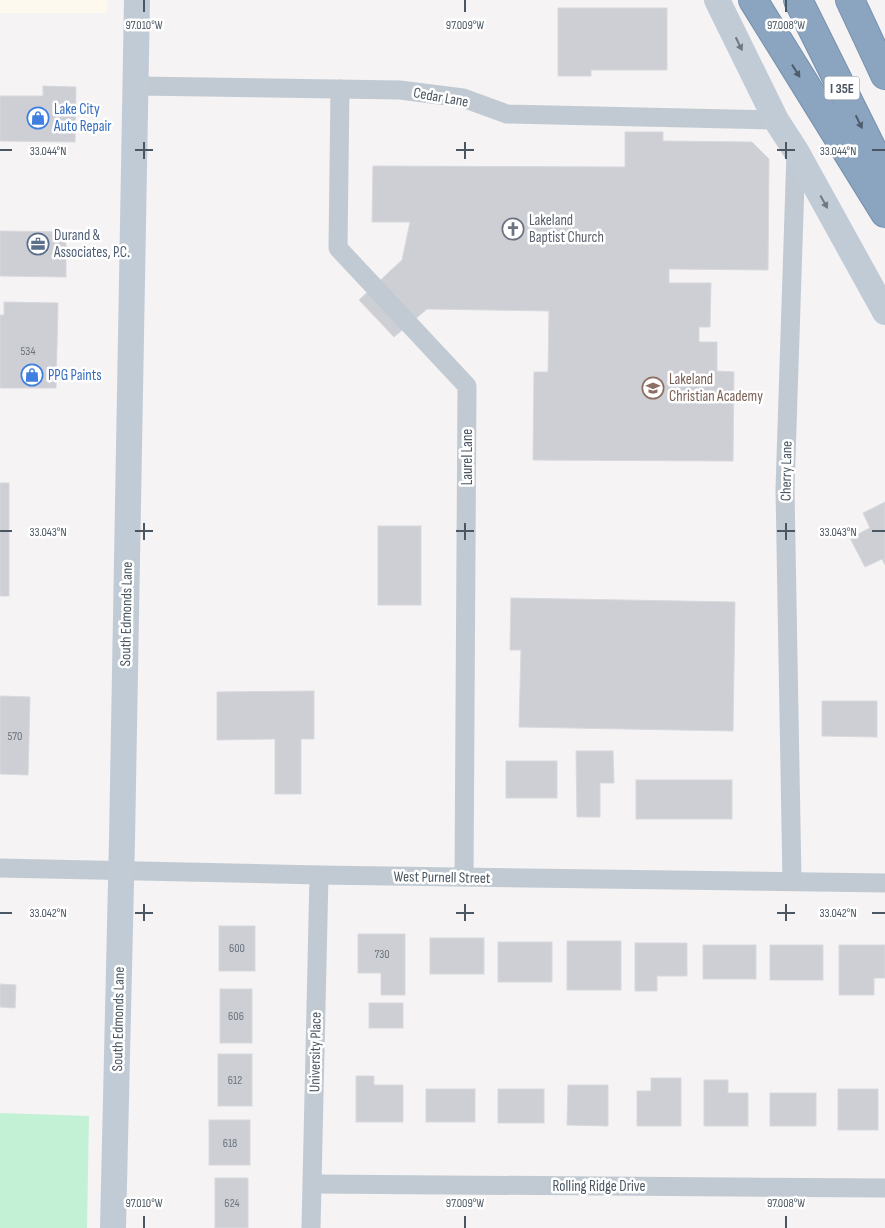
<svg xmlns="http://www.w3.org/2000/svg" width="885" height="1228" viewBox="0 0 885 1228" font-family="'Sofia Sans Condensed',sans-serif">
	<rect width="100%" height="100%" fill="#f5f3f3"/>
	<rect fill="#fdf9ef" x="0" y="0" width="107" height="13"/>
	<path fill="#c3f1d5" d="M0,1113L89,1116L87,1228H0Z"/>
	<g fill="#cdcfd5" stroke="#d7d9de">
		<path d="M558,8H667V70H591V76H558Z"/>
		<path d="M43,86L76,87L75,142L0,141V96H43Z"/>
		<path d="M625,132H663V141L752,142L769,159L768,270L669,269V283H711L710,327H699V342H717V371L734,372L733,461L533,460L534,372H548L549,311L427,309L394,337L359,300L402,260L410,222H372L373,166L625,167Z"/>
		<path d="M0,231L66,232V277L0,276Z"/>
		<path d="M4,302L58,303L56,388H0V315H4Z"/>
		<rect x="0" y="483" width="9" height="113"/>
		<path d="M885,502V565L882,559L865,567L850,538L870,528L863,513Z"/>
		<rect x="378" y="526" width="43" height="79"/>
		<path d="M511,598L735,602L733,731L519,727L521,650H510Z"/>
		<path d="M314,691V739H301V794H275V739L217,740V692Z"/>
		<path d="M0,696L30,697L28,775L0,774Z"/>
		<path d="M822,701H877V737L822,736Z"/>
		<path d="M576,751H613L614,783H600V817H577Z"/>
		<rect x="506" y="761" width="51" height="37"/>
		<rect x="636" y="780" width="96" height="39"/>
		<rect x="219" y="926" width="36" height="45"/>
		<path d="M358,934H405V995H381V973H358Z"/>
		<rect x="430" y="938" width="54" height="36"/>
		<rect x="567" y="941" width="54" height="49"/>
		<rect x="498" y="942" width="54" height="40"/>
		<path d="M635,943H687V976H657V991H635Z"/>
		<rect x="703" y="945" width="53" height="34"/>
		<rect x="770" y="945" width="53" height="35"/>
		<path d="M839,945H885V978H874V995H839Z"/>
		<path d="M0,984L16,985L15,1008L0,1007Z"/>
		<rect x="220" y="989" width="32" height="54"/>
		<rect x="369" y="1003" width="34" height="25"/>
		<rect x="218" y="1054" width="34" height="52"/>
		<path d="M356,1076H374V1085H403V1122H356Z"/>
		<path d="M651,1078H681V1126H637V1091H651Z"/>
		<path d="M704,1080H728V1093H748V1126H704Z"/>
		<path d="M568,1085H608V1126L567,1125Z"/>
		<rect x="426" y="1089" width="49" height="33"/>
		<rect x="498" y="1089" width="46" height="34"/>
		<rect x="838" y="1089" width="40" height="41"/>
		<rect x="770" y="1093" width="46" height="33"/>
		<rect x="209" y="1120" width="41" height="45"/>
		<rect x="215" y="1178" width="33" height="50"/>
	</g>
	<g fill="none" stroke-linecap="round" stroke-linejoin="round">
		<g stroke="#7690ad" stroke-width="30">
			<g id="highway">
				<path d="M753,0L885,213"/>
				<path d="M798,0L885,175"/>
				<path d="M850,0L885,75"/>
			</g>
		</g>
		<g stroke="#c1cad2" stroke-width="19">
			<path d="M135,86L400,90L463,98L507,114L776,120"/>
			<path d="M340,89L338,248L467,386L464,877"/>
			<path d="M0,868L319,875L885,883"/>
			<path d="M792,881L785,489L796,152"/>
			<path d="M313,1184L885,1188"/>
			<path d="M311,1228L319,875"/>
		</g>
		<g stroke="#c1cbd6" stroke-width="26">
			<path d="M717,0L776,120L796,151L885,312"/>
			<path d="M113,1228L122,840L137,0"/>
		</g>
		<use href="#highway" stroke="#8ba5c1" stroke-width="28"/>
	</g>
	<defs><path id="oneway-solid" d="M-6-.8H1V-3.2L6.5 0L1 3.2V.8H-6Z" transform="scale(1.25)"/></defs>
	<g fill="#6e7984">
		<use href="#oneway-solid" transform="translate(739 44) rotate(64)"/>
		<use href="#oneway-solid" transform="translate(824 202) rotate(61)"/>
	</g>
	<g fill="#505e6b">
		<use href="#oneway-solid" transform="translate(796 71) rotate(58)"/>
		<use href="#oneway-solid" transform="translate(859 122) rotate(64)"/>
	</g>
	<path fill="none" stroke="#4a5661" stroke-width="2" d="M144,0V12M465,0V12M786,0V12M144,142V159M465,142V159M786,142V159M0,150H12M135,150H153M456,150H474M777,150H795M872,150H885M144,523V540M465,523V540M786,523V540M0,531H12M135,531H153M456,531H474M777,531H795M872,531H885M144,904V921M465,904V921M786,904V921M0,913H12M135,913H153M456,913H474M777,913H795M872,913H885M144,1216V1228M465,1216V1228M786,1216V1228"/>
	<defs>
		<g id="shop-ring" transform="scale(1.125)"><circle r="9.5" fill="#fff" stroke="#3f7fe0" stroke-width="1.5"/><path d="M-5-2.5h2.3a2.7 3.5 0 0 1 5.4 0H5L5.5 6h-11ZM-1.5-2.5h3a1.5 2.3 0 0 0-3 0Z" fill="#3f7fe0"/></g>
		<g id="church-ring" transform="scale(1.125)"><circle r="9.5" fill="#fff" stroke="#6b7280" stroke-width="1.5"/><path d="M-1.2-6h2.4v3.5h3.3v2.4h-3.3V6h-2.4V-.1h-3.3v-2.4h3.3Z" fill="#6b7280"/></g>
		<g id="office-ring" transform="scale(1.125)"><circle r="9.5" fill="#fff" stroke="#5c6f8a" stroke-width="1.5"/><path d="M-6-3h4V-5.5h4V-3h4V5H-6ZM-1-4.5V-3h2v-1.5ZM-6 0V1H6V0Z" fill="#5c6f8a"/></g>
		<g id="school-ring" transform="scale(1.125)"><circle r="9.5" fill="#fff" stroke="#8d6e63" stroke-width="1.5"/><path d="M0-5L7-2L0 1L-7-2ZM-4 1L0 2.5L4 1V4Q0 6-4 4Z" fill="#8d6e63"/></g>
	</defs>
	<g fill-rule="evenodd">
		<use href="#shop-ring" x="38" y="118"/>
		<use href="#church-ring" x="513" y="229"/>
		<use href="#office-ring" x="38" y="244"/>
		<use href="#shop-ring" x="32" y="375"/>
		<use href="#school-ring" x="653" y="388"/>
	</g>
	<g text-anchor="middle" stroke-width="5" stroke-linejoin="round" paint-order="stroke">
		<g font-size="12" fill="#6b747e">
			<text x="28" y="355">534</text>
			<text x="15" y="740">570</text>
			<text x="237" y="952">600</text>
			<text x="382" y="958">730</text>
			<text x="236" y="1020">606</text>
			<text x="235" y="1084">612</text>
			<text x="230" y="1147">618</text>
			<text x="232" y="1207">624</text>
		</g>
		<rect fill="#fff" stroke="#808990" stroke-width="1" x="824.5" y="76.5" width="35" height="23" rx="4"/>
		<g font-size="14" font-weight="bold" fill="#4a5661">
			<text x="842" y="93">I 35E</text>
		</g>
		<g font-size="15" fill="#4a5661" stroke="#fff">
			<text transform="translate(441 97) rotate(10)" y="5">Cedar Lane</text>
			<text transform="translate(467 457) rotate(-90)" y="5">Laurel Lane</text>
			<text transform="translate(786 471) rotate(-89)" y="5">Cherry Lane</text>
			<text transform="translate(126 614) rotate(-89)" y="5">South Edmonds Lane</text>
			<text transform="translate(442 877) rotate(1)" y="5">West Purnell Street</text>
			<text transform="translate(118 1019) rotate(-89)" y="5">South Edmonds Lane</text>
			<text transform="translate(315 1052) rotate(-89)" y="5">University Place</text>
			<text x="599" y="1191">Rolling Ridge Drive</text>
		</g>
		<g font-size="15" fill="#366cbe" stroke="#fff" text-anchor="start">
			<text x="54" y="114">Lake City<tspan x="54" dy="17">Auto Repair</tspan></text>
			<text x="48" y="380">PPG Paints</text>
		</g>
		<g font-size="15" fill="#5b616d" stroke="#fff" text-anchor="start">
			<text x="529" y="225">Lakeland<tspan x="529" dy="17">Baptist Church</tspan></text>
		</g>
		<g font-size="15" fill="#4e5e75" stroke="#fff" text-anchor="start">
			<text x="54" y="240">Durand &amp;<tspan x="54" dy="17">Associates, P.C.</tspan></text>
		</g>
		<g font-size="15" fill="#785e54" stroke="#fff" text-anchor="start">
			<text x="669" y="384">Lakeland<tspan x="669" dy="17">Christian Academy</tspan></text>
		</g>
	</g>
	<g font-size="12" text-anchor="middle" fill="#4a5661" stroke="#fff" stroke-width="5" stroke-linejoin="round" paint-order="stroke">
		<text x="144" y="29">97.010°W</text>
		<text x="465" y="29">97.009°W</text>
		<text x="786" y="29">97.008°W</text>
		<text x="48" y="155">33.044°N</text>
		<text x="838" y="155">33.044°N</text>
		<text x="48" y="536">33.043°N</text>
		<text x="838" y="536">33.043°N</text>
		<text x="48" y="917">33.042°N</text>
		<text x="838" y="917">33.042°N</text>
		<text x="144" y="1207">97.010°W</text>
		<text x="465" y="1207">97.009°W</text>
		<text x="786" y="1207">97.008°W</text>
	</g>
</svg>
